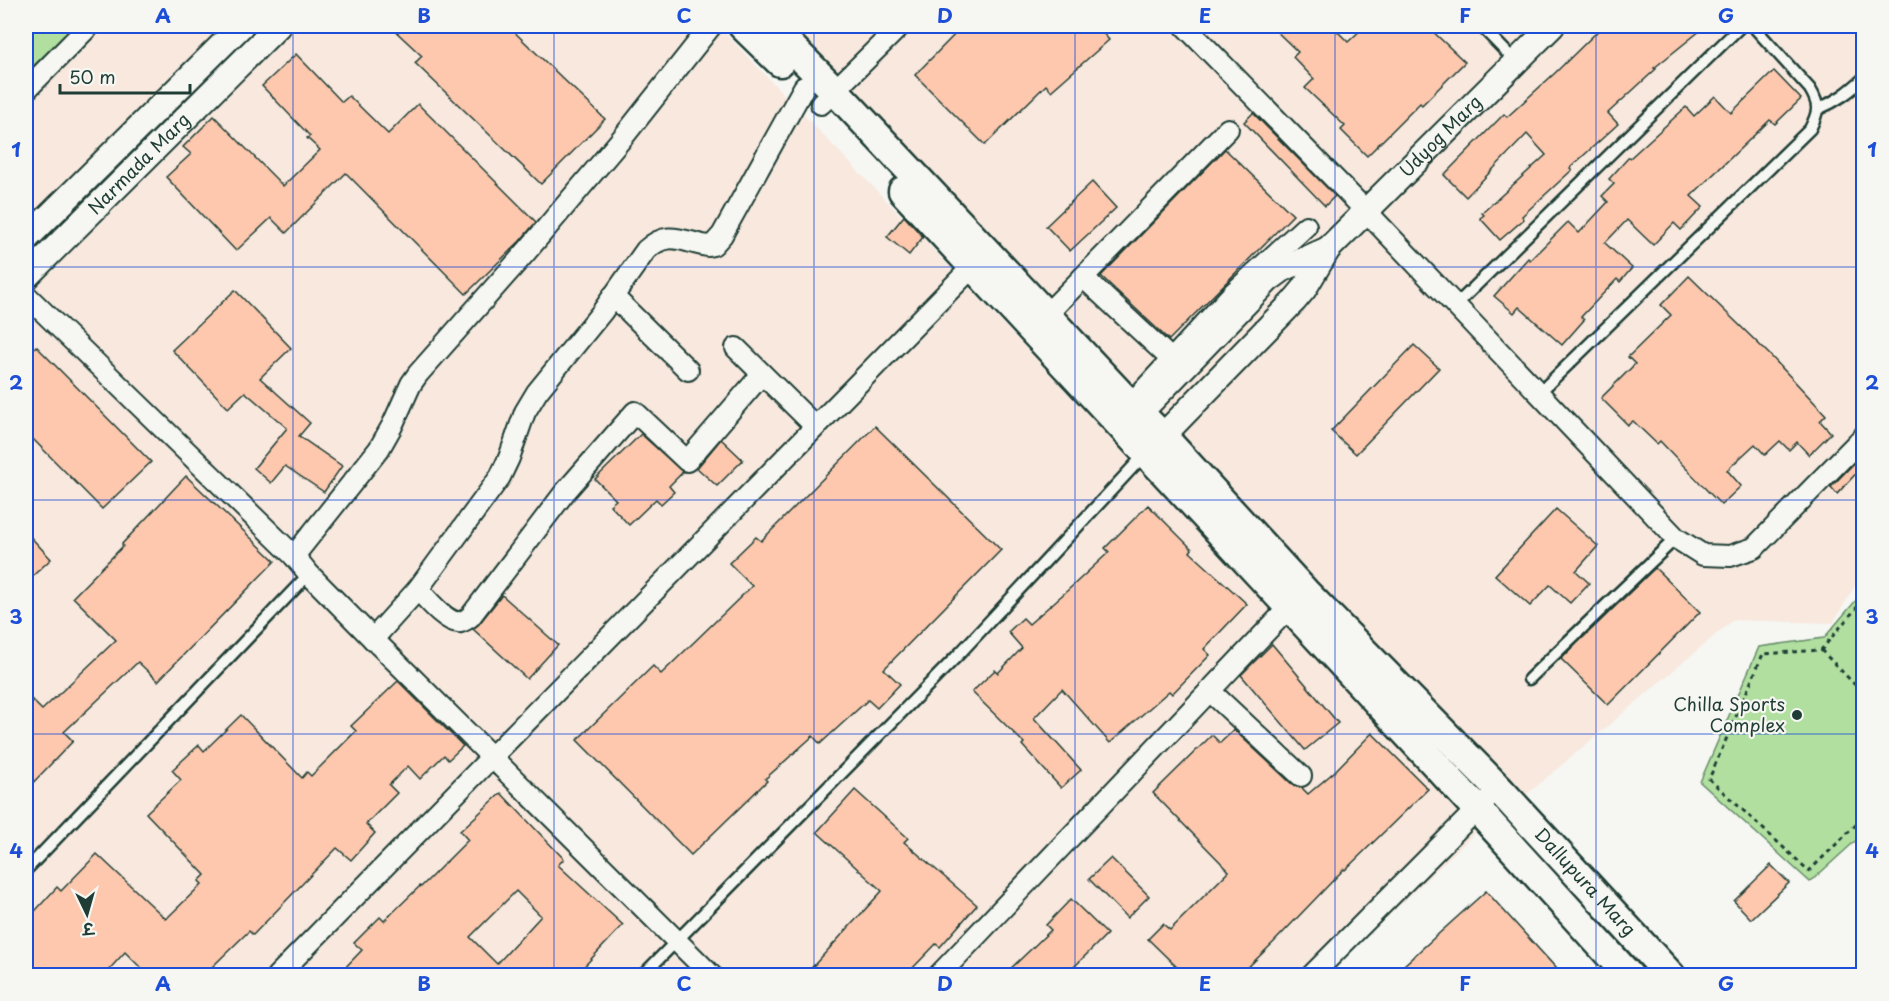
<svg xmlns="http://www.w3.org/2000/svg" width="1889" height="1001" viewBox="0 0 1889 1001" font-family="'Playpen Sans','Playpen Sans Deva',sans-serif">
	<rect width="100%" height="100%" fill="#f6f6f2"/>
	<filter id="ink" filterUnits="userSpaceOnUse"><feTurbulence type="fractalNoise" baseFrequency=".0167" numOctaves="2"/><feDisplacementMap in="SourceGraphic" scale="12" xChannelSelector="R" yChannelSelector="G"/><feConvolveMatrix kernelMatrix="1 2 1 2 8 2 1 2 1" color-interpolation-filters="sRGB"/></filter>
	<g filter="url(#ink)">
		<g fill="#f8e8de">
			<path d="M26,26H718L932,248L1477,831L1327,975H26Z"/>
			<path d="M786,26H1863V572L1833,623L1733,620L1519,801Z"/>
		</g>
		<g fill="#b0df9f" stroke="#688e6a" stroke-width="1.5">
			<path d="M26,26H75L26,73Z"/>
			<path d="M1863,592V834L1810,882L1700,782L1759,647L1824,638Z"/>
		</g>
		<g fill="#fdc8ae" stroke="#1f3d34" stroke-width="1.5" fill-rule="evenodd">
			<path d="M390,26H508L605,119L541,184L415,63L422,56Z"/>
			<path d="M963,26H1097L1109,40L1051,91L1046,85L985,145L915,75Z"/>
			<path d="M1271,26H1332L1348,42L1365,26H1427L1465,62L1422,105L1420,103L1367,156L1341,130L1345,126L1305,88L1314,79L1293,57L1298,52Z"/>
			<path d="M1603,26H1706L1654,68L1656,69L1608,113L1618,124L1570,168L1572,170L1522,216L1524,219L1500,240L1480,218L1484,215L1482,213L1546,155L1527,134L1466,197L1444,175L1504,114L1507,117L1555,73Z"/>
			<path d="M296,54L342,102L349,96L388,134L418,104L536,222L520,241L466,294L346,173L286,233L271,218L236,251L166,177L191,154L183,147L214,116L283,186L320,150L307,138L310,136L262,86Z"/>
			<path d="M1774,71L1801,99L1775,124L1770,120L1691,196L1703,207L1681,230L1674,223L1653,245L1627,220L1605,243L1632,268L1620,282L1617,279L1581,317L1584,320L1562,345L1519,307L1514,313L1494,296L1528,258L1530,260L1568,222L1579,233L1608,202L1602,196L1614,184L1609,179L1629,157L1630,158L1686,107L1694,116L1715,96L1731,113Z"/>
			<path d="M1253,113L1335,196L1325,206L1244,122Z"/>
			<path d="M1225,149L1293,215L1169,340L1101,276Z"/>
			<path d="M1092,182L1116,208L1070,251L1046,226Z"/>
			<path d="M904,216L923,237L909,255L887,237Z"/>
			<path d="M1689,276L1769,354L1826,415L1820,421L1831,433L1809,455L1797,442L1789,450L1780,441L1765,455L1755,444L1727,470L1741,486L1721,505L1660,441L1657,444L1633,421L1628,425L1601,398L1635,364L1628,357L1671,315L1661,305Z"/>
			<path d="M235,290L291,348L260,378L310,423L299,436L342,466L324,492L285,466L271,483L254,468L287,428L245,392L228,408L172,350Z"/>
			<path d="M1414,345L1439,368L1356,454L1331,431Z"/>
			<path d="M36,346L151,462L102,509L26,432V357Z"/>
			<path d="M875,426L1001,550L884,669L900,684L877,708L868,700L820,744L813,736L765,779L767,781L691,855L577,740L653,666L661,674L752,586L729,563L756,537L761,541Z"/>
			<path d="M641,434L683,472L669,486L674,492L661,504L656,499L629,525L610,505L616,500L595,479Z"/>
			<path d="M721,439L743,460L717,486L697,468Z"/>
			<path d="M1863,454V466L1837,494L1831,487Z"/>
			<path d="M186,476L275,561L158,681L138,662L64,732L73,741L26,790V694L42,710L116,640L73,597L123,546L122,544Z"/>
			<path d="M1148,505L1192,549L1190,552L1247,604L1204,649L1210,655L1172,694L1169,691L1110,743L1062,689L1034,718L1081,770L1061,788L1022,745L1024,743L972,692L995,670L998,673L1022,648L1008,632L1023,618L1029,624L1068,590L1109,552L1105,548Z"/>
			<path d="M1556,509L1598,546L1576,571L1589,583L1570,603L1550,585L1530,606L1495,575Z"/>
			<path d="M26,532L51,559L26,582Z"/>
			<path d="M1655,568L1700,612L1608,705L1561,659Z"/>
			<path d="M502,595L558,645L527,679L473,629L479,624Z"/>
			<path d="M1272,644L1338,723L1305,750L1241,675Z"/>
			<path d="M398,681L463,746L448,760L444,755L420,779L408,766L389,785L397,793L366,824L375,833L351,860L337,848L253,935L249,931L212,967L220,975H148L125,952L104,975H26V921L57,887L61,891L97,854L166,919L202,884L199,881L205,875L146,813L181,780L172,770L199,745L204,751L241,715L302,778L307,772L311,776L356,731L351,726Z"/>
			<path d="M1234,730L1293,785L1302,788L1308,794L1334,772L1372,733L1428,789L1345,870L1344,869L1273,943L1240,975H1185L1148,939L1163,924L1170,930L1229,871L1153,793L1212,735L1220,743Z"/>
			<path d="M855,790L908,838L904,842L977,905L940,947L936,944L906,975H805L882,891L817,832Z"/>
			<path d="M501,793L564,859L558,865L623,925L576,975H338L362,950L354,943L380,917L384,921L420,886L421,887L468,840L460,831ZM516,891L541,916L497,964L470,937Z"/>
			<path d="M1111,858L1149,896L1127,918L1089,879Z"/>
			<path d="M1771,865L1789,883L1751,919L1734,901Z"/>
			<path d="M1486,891L1557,969L1550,975H1393Z"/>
			<path d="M1071,899L1107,934L1066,975H1004L1051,930L1046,925Z"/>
		</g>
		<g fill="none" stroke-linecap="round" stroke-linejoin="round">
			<g stroke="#1f3d34" stroke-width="15">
				<g id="service">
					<path d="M1481,26L1516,62"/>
					<path d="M1818,109C1837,101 1849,92 1864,78"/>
					<path d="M1456,305L1741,26"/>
					<path d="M1539,393L1810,129C1819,111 1820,106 1810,89L1753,26"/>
					<path d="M1529,679L1676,538"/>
					<path d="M26,870L309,574"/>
					<path d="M642,976L961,652L1146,453"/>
				</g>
			</g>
			<g stroke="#1f3d34" stroke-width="24">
				<g id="minor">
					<path d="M1185,26L1366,211L1676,538L1703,555L1730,556L1754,548L1864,436"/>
					<path d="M26,90L89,26"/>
					<path d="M821,104L900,26"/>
					<path d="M1083,277L1171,359"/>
					<path d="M26,295L294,556L309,574L373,639L712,976"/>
					<path d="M613,296L688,370"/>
					<path d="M1046,315L1228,129"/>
					<path d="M736,348L815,426"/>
					<path d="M1130,405L1234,292L1306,226"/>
					<path d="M294,556L379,449L392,426L411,384L418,374L526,252L624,136L711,26"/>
					<path d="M418,589C426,598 448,625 461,622C462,622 469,618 470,617L565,492L635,412L687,461L762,374"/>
					<path d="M373,639L418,589L500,477L509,458L525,412L537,392L602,312L646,250C669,229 682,242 708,246L713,245L722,235L804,87"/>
					<path d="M1210,691L1301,776"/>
					<path d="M277,976L981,258"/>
					<path d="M938,976L1298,598"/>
					<path d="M1311,976L1485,801"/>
				</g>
			</g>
			<g stroke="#1f3d34" stroke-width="28">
				<g id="tertiary">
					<path d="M26,239L241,26"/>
					<path id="s1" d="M26,277L278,26"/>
					<path d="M1127,426L1268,280L1283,269L1328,249"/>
					<path id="s2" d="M1150,449L1294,301L1304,289L1328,249L1552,26"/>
				</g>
			</g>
			<g stroke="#1f3d34" stroke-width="33">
				<g id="secondary">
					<path d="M743,26L780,62"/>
					<path id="s3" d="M770,26L839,95L1122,396L1163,437L1305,592L1498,788L1671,976"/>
					<path d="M903,191L1477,809L1629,976"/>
				</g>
			</g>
			<g stroke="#1f3d34" stroke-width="3" stroke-dasharray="4.5 4.5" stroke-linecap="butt">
				<path d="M1864,599L1821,650L1763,654L1709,779L1809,871L1864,817"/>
				<path d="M1821,650L1864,694"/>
			</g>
			<use href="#service" stroke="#f6f6f2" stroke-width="10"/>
			<use href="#minor" stroke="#f6f6f2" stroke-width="20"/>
			<use href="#tertiary" stroke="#f6f6f2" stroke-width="24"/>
			<use href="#secondary" stroke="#f6f6f2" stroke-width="28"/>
		</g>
	</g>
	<path fill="none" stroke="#1d4ed8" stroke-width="1.5" stroke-opacity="0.55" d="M293,26V976M554,26V976M814,26V976M1075,26V976M1335,26V976M1596,26V976M26,267H1864M26,500H1864M26,734H1864"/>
	<circle fill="#1f3d34" stroke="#f6f6f2" stroke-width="2" cx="1797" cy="715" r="6"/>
	<g text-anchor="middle" stroke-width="4.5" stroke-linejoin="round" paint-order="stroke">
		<g font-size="18" fill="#1f3d34" stroke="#f6f6f2">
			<text dy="6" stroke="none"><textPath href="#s2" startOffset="428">Udyog Marg</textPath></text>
			<text dy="6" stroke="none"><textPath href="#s1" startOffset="160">Narmada Marg</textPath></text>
			<text dy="6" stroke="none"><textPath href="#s3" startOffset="1182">Dallupura Marg</textPath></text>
		</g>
		<g font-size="18" fill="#1f3d34" stroke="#f6f6f2" text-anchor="end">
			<text x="1785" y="711">Chilla Sports<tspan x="1785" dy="21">Complex</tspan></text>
		</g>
	</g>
	<rect width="1889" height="1001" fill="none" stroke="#f6f6f2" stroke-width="66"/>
	<g transform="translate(87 914) rotate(175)" stroke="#f6f6f2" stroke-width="4.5" paint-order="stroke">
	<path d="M0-4.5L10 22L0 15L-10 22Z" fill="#1f3d34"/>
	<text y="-9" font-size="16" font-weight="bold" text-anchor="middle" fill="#1f3d34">उ</text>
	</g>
	<path d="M60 84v9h130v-9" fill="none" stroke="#1f3d34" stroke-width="3"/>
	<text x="69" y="84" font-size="18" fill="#1f3d34" stroke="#f6f6f2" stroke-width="4.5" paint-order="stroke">50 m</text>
	<rect x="33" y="33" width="1823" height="935" fill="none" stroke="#1d4ed8" stroke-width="2"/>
	<g font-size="20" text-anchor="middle" font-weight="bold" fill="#1d4ed8">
		<text x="163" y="23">A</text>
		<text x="424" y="23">B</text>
		<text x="684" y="23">C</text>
		<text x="945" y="23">D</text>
		<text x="1205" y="23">E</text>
		<text x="1465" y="23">F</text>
		<text x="1726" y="23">G</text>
		<text x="16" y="157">1</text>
		<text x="1872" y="157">1</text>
		<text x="16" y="390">2</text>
		<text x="1872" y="390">2</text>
		<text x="16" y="624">3</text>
		<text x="1872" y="624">3</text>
		<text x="16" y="858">4</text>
		<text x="1872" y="858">4</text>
		<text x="163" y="991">A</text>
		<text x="424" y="991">B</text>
		<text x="684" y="991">C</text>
		<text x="945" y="991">D</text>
		<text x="1205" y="991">E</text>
		<text x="1465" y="991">F</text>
		<text x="1726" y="991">G</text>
	</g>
</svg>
